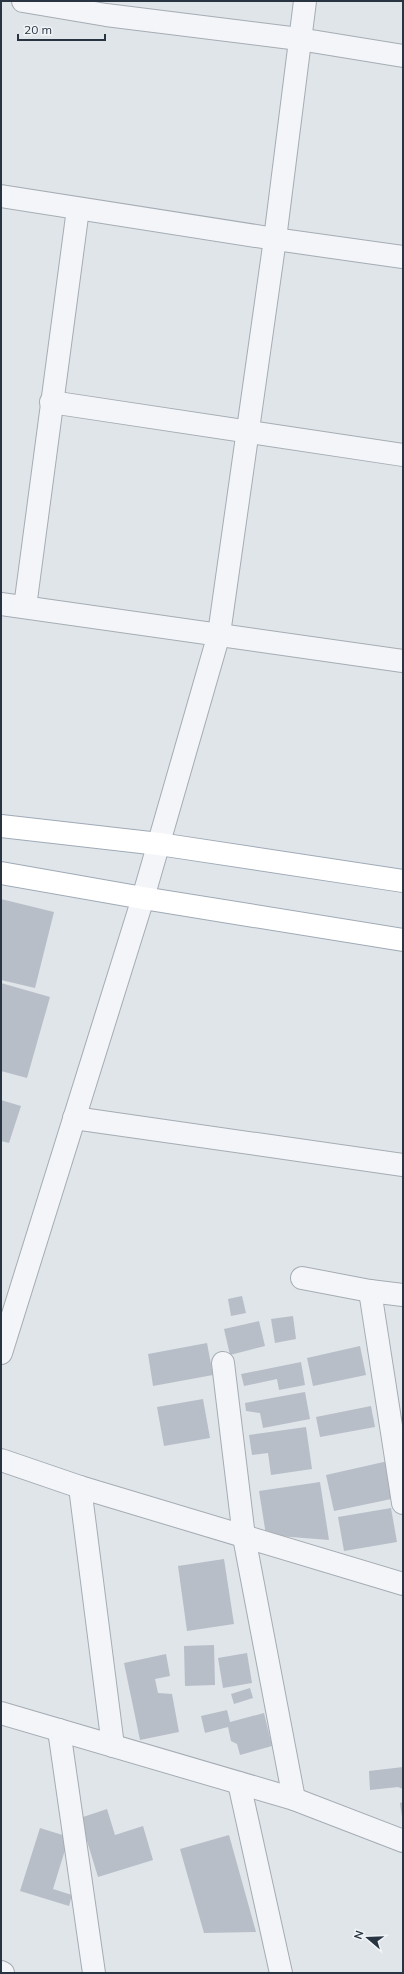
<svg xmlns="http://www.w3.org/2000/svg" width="404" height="1974" viewBox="0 0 404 1974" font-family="Mulish,sans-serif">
	<rect width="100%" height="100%" fill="#e0e5ea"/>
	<g fill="#b7bec7">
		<path d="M1,899L54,912L35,988L1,980Z"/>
		<path d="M1,983L50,997L27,1078L1,1071Z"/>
		<path d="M1,1100L21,1106L9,1143L1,1141Z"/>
		<path d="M242,1296L246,1313L231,1316L228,1299Z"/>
		<path d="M293,1316L296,1339L275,1343L271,1319Z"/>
		<path d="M259,1321L265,1346L230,1355L224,1329Z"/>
		<path d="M207,1343L213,1375L153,1386L148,1354Z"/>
		<path d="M360,1346L366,1375L313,1386L307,1358Z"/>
		<path d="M301,1362L305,1385L279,1390L277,1379L244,1386L241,1374Z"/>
		<path d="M305,1392L310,1419L263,1428L260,1413L246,1411L245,1403Z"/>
		<path d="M203,1399L210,1438L164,1446L157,1407Z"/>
		<path d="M371,1406L375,1427L320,1437L316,1417Z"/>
		<path d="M306,1427L312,1469L271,1475L268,1453L252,1455L249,1435Z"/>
		<path d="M388,1461L396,1498L334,1511L326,1475Z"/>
		<path d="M320,1482L329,1540L266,1535L259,1491Z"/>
		<path d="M391,1508L397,1542L344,1551L338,1517Z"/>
		<path d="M224,1559L234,1624L187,1631L178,1566Z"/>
		<path d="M214,1645L215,1685L185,1686L184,1646Z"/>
		<path d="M247,1653L252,1683L223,1688L218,1658Z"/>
		<path d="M166,1654L170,1676L155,1679L158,1693L172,1694L179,1732L140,1740L124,1663Z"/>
		<path d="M250,1688L253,1698L234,1704L231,1694Z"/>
		<path d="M227,1710L230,1722L264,1713L272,1746L240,1755L237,1744L231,1741L228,1727L205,1733L201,1716Z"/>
		<path d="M403,1767V1789L398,1787L370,1790L369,1771Z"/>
		<path d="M403,1802V1817H402L400,1803Z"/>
		<path d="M107,1809L115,1835L143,1826L153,1860L98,1877L80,1818Z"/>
		<path d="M40,1828L69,1837L53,1889L72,1895L69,1906L20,1891Z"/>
		<path d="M229,1835L256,1932L204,1933L180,1849Z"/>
	</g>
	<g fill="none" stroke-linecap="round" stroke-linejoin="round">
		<g stroke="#a5acb4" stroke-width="24">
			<g id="minor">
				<path d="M23,1L106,15L299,39L403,56"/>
				<path d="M1,196L275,239L403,257"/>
				<path d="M51,402L403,455"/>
				<path d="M1,604L403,661"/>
				<path d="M25,607L78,209"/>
				<path d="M74,1118L403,1165"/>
				<path d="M302,1278L370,1291L403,1295"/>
				<path d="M370,1291L403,1503"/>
				<path d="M1,1353L143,898L219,634L275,239L305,1"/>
				<path d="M223,1363L244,1537L294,1799"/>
				<path d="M1,1460L80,1487L403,1584"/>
				<path d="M80,1487L113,1746"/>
				<path d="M1,1713L294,1799L403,1841"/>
				<path d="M59,1730L94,1973"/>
				<path d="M239,1783L281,1973"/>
				<path d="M1,1972L3,1973"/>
			</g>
		</g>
		<g stroke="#9faab6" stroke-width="24">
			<g id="major">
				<path d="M1,826L159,844L403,881"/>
				<path d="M1,873L143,898L403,940"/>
			</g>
		</g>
		<use href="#minor" stroke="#f3f5f8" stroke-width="22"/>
		<use href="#major" stroke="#fff" stroke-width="22"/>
	</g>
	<rect width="404" height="1974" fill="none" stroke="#283442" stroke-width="4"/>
	<g transform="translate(368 1938) rotate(289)" stroke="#f0f4f7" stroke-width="3" paint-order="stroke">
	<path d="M0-3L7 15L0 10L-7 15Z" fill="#283442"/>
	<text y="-6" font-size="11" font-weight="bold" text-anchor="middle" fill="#283442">N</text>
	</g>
	<path d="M18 34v6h87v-6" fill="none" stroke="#283442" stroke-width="2"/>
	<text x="24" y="34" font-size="12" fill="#283442" stroke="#f0f4f7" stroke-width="3" paint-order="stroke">20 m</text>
</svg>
